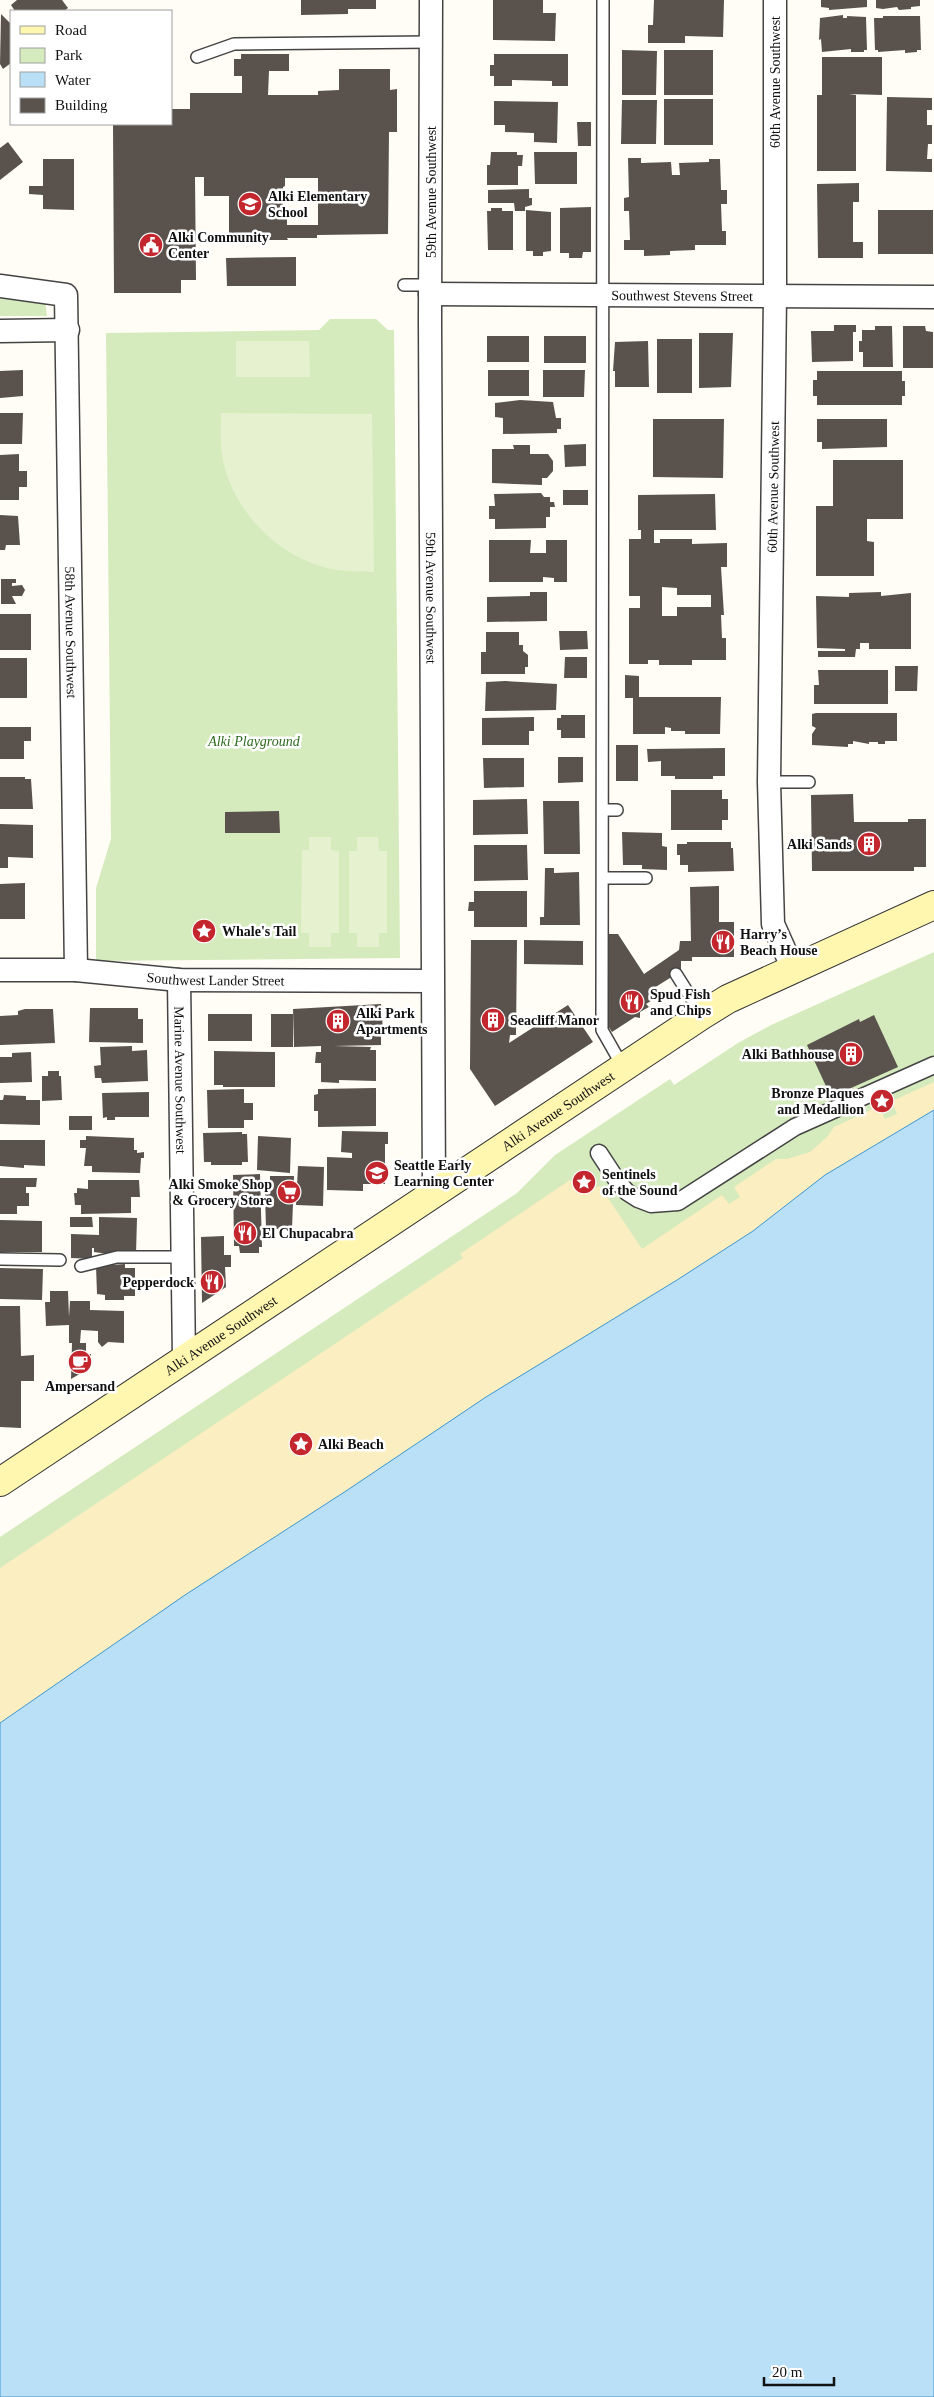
<svg xmlns="http://www.w3.org/2000/svg" width="934" height="2397" viewBox="0 0 934 2397" font-family="'Times New Roman',serif">
	<rect width="100%" height="100%" fill="#fffdf5"/>
	<g fill="#d5ebbd">
		<path d="M0,287L45,300L47,316H0Z"/>
		<path d="M330,319H376L388,330H394L400,958L96,961V888L111,839L106,333L319,330Z"/>
		<path d="M934,952V1110L0,1723V1537L517,1193L555,1155L670,1079L674,1085L738,1043L771,1025Z"/>
	</g>
	<path fill="#fbeec1" d="M934,1082V1110L825,1175L753,1231L677,1280L486,1397L346,1491L185,1595L0,1723V1568L463,1258L460,1254L570,1180C579,1190 589,1191 600,1186L642,1249L722,1195L729,1204L740,1197L734,1187L776,1159H787L810,1152L827,1137L834,1127L879,1106L885,1119L897,1114L892,1101Z"/>
	<g fill="#e6f2cf">
		<path d="M236,341H309L310,377H236Z"/>
		<path d="M221,413L372,414L374,572C360,571 345,572 332,569C278,558 231,510 222,455C220,442 221,427 221,413Z"/>
		<path d="M309,837H331V850L339,851V933H331V947H309V933H301L302,850H309Z"/>
		<path d="M357,837H378L379,851H387V933H379V947H357V933H349V851H357Z"/>
	</g>
	<path fill="#b9e0f7" stroke="#3f96cf" d="M934,1110V2397H0V1723L185,1595L346,1491L486,1397L677,1280L753,1231L825,1175Z"/>
	<g fill="#5a524d" fill-rule="evenodd">
		<path d="M17,0H62L68,8L64,11H15L11,5Z"/>
		<path d="M301,0H376V9H348V14L301,15Z"/>
		<path d="M493,0H543V13H556L555,41L493,40Z"/>
		<path d="M654,0H724L723,37L685,36V43H648V25H653Z"/>
		<path d="M821,0H867V7L829,10V8L821,7Z"/>
		<path d="M876,0H920V6L911,7V9L899,10L897,7L883,9L876,8Z"/>
		<path d="M1,14L11,24V63L3,69L0,64Z"/>
		<path d="M843,15V18H847V16L866,17L867,50H864V52H851V49L822,52L821,39L819,40L820,18Z"/>
		<path d="M883,16H920L921,50H917V52L905,53V50L878,52V50H875L874,18H883Z"/>
		<path d="M622,50L657,51L656,95H622Z"/>
		<rect x="664" y="50" width="49" height="45"/>
		<path d="M241,54H289V71H269L268,95H318V91L339,90V69H390V90L397,89V132H389L388,234L317,235V238H287L288,240H229V196H204V177H195L196,280H181V293H114L113,124H171V109H190V93H242V76H234V59H241ZM285,178H318V225H287V217H283V187L285,186Z"/>
		<path d="M494,54H568V86H552V81L512,80V86H494V76H490V65H494Z"/>
		<path d="M822,57H882V95L849,94L856,95V171H817V95H822Z"/>
		<path d="M887,97L932,98V110H927V125H932V144H928L927,159H932V172L886,171Z"/>
		<rect x="664" y="99" width="49" height="46"/>
		<path d="M622,100H657L656,144H621Z"/>
		<path d="M494,101L558,102L557,143L534,142V133L505,132V125H494Z"/>
		<path d="M577,122H591V146H578Z"/>
		<path d="M8,142L23,162L0,180V148Z"/>
		<path d="M491,152H517V155H523L522,166H518V185H487V165H490Z"/>
		<path d="M534,152H577V184H535Z"/>
		<path d="M628,158H641V163L671,162L672,175H680L679,163L709,162V159H720L721,190H727V204H721L722,231H726V245H695V250L670,251V255L644,256V250H624V240H630L629,211H624V198L629,197Z"/>
		<path d="M43,159H74V210L43,209V195L29,194V186H43Z"/>
		<path d="M859,183V202H853V242H863V258H818L817,184Z"/>
		<path d="M529,189V198H532V205L525,207V211H515L514,203H488V190Z"/>
		<path d="M591,207V252H583L582,258H569V253H560V208Z"/>
		<path d="M491,208H502V211H513V250H488L487,211H491Z"/>
		<path d="M526,210L551,212V251L543,252V256H533V251H526Z"/>
		<rect x="878" y="210" width="55" height="44"/>
		<path d="M296,257V286H227L226,258Z"/>
		<path d="M834,325H856V332H853V361L812,362L811,331H834Z"/>
		<path d="M875,326H892L893,367H863V352H859V341H862V330H875Z"/>
		<path d="M903,326H925L926,331L933,332V368H903Z"/>
		<path d="M699,333H733L731,387L699,388Z"/>
		<rect x="487" y="336" width="42" height="26"/>
		<rect x="544" y="336" width="42" height="27"/>
		<rect x="657" y="339" width="35" height="54"/>
		<path d="M648,341L649,387H615V371H613L615,342Z"/>
		<path d="M23,370V396L0,398V371Z"/>
		<rect x="488" y="370" width="41" height="26"/>
		<path d="M543,370H585L584,397H543Z"/>
		<path d="M817,371H902V381H905V396H902V405H817V396H813V380H817Z"/>
		<path d="M520,400L553,402L556,418H561V429H557V433L503,434V418L495,417V403Z"/>
		<path d="M0,413H23L22,444H0Z"/>
		<path d="M653,419H724L723,478L653,477Z"/>
		<path d="M817,419H887V447L822,449V442H817Z"/>
		<path d="M586,444V466L565,467L564,445Z"/>
		<path d="M513,445H530V454H548L553,461V471L547,478H542V485L492,483V449H514Z"/>
		<path d="M19,454V471H27V487H19V500H0V455Z"/>
		<path d="M833,460H903V519H867V541L874,542V576H816V506H833Z"/>
		<rect x="563" y="490" width="25" height="15"/>
		<path d="M541,493L544,497H550V502H554L555,507H550V517H546V528L495,529V519H489V506H495L494,494Z"/>
		<path d="M715,494L716,530H654V543H660V539H692V544L727,543V567H721L724,615H721L722,638H726V660H692V665H659V660H648V664H629V608H640V596H629V539H641V530H638V495ZM662,587L677,588V595H711V607H677V616H662Z"/>
		<path d="M0,515L18,516L20,545H6L5,550H0Z"/>
		<path d="M489,540H531L530,553H546V540H567V582H554V578L543,577V582H489Z"/>
		<path d="M1,579H16V583H12V586L22,585L25,590L22,596H12L16,604H1Z"/>
		<path d="M530,592H547V621L487,622V597L530,596Z"/>
		<path d="M881,592V596L911,593V649H869V643H860V649H856L855,657H818V651H845V649L817,648L816,596L849,597V593Z"/>
		<rect x="0" y="614" width="31" height="36"/>
		<path d="M559,631H587L588,649L560,650Z"/>
		<path d="M486,632H519V645H523V651L528,655V667H525V674H481V652H486Z"/>
		<path d="M565,657H587V678H564Z"/>
		<rect x="0" y="658" width="27" height="40"/>
		<path d="M895,666H918L917,691H895Z"/>
		<path d="M818,670H888V704H814V685H819Z"/>
		<path d="M625,675L639,676V697H721L720,734H685V731H671V728L665,727V734H633V698H625Z"/>
		<path d="M505,681L557,684L556,710L485,711L486,682Z"/>
		<path d="M816,713H897V741H885V744H878V742H869V744L853,741V744H848V747L812,745V734L816,728L812,726V714Z"/>
		<path d="M561,715H585V738H561V730H557V718H561Z"/>
		<path d="M534,717V731H529V745H482V718Z"/>
		<path d="M0,727H31V741H24V759H0Z"/>
		<rect x="616" y="745" width="22" height="36"/>
		<path d="M725,748V776H713V779H675V776H661V761L648,762L647,749Z"/>
		<path d="M558,757H583V782L558,783Z"/>
		<path d="M483,758H524V787L484,788Z"/>
		<path d="M0,777H25V779H31L33,809H0Z"/>
		<path d="M671,790H722V799H728V820H722V830H671Z"/>
		<path d="M853,794L854,822H908V819H926V867H914V871H812L811,795Z"/>
		<path d="M527,799L528,834L473,835V800Z"/>
		<path d="M543,801H579L580,854H544Z"/>
		<path d="M279,811L280,833H225V812Z"/>
		<path d="M0,824L33,825V858L8,857V868H0Z"/>
		<path d="M622,832L662,833V846L667,847V870L642,869V865H623Z"/>
		<path d="M687,842H731V848H733L734,871L688,872V865H680V855H677V844H687Z"/>
		<path d="M474,845H527L528,880L474,881Z"/>
		<path d="M545,868H554V873L579,872L580,925H540V917H544Z"/>
		<path d="M25,883V919H0V884Z"/>
		<path d="M719,886V922H734V957H692V961H681V971L654,988V999L646,1004L649,1007L640,1012V1018L635,1017L612,1032L606,1023L605,934H618L644,974L679,950L680,941H691L690,887Z"/>
		<path d="M474,891H527V927H474V911H468L469,902H474Z"/>
		<path d="M471,940H517L516,1035H510L509,1043L568,1005L593,1042L495,1106L470,1069Z"/>
		<path d="M524,940L583,941V965L524,964Z"/>
		<path d="M381,1004L383,1030H381V1045L334,1046L371,1047L370,1050H376V1081L339,1080V1083L321,1082V1063H315L316,1052H321V1046L294,1047L293,1009Z"/>
		<path d="M90,1008H138V1019H143V1043L89,1042Z"/>
		<path d="M25,1009H53L55,1043L0,1045V1016L18,1015V1011Z"/>
		<rect x="208" y="1014" width="44" height="27"/>
		<rect x="271" y="1014" width="22" height="33"/>
		<path d="M874,1015L898,1067L831,1097L807,1045L859,1019L860,1022Z"/>
		<path d="M132,1046V1051L147,1050L148,1081L102,1083L101,1078H95L94,1066L101,1065L100,1047Z"/>
		<path d="M214,1051L275,1052V1087H223V1085H214Z"/>
		<path d="M31,1052L32,1082L0,1083V1057H12V1053Z"/>
		<path d="M48,1071H59V1076H61L62,1100L42,1101V1076H48Z"/>
		<path d="M376,1088V1126L318,1127V1111H314V1095L318,1094V1089Z"/>
		<path d="M244,1089V1103H253V1120H244V1128H208L207,1090Z"/>
		<path d="M149,1092V1117H115V1120H107V1117L103,1118L102,1093Z"/>
		<path d="M4,1095L26,1096V1100H40V1125L0,1124V1100H3Z"/>
		<rect x="69" y="1116" width="23" height="14"/>
		<path d="M342,1131L388,1132V1144H385V1184H363V1191L327,1190V1157L352,1158V1153L341,1152Z"/>
		<path d="M242,1132V1134H247L248,1162H242V1165H211V1162H204L203,1133Z"/>
		<path d="M86,1136L134,1138V1150H137V1153L144,1152V1158H141L140,1173L92,1172V1166H84L86,1148H80V1140H86Z"/>
		<path d="M258,1136L291,1138L290,1173L257,1170Z"/>
		<path d="M0,1140H45V1166L24,1165V1168L0,1166Z"/>
		<path d="M298,1166L324,1167L323,1206L296,1205Z"/>
		<path d="M260,1174L262,1247H259V1253H240L239,1246H234L233,1175Z"/>
		<path d="M270,1176H294L292,1229H266L265,1193H270Z"/>
		<path d="M0,1178H37L36,1187H26V1193H29V1206H17V1214H0Z"/>
		<path d="M88,1180H139L140,1197H131V1213L81,1214V1205H75L74,1193H77V1188L88,1189Z"/>
		<path d="M70,1217H92L93,1227H70Z"/>
		<path d="M99,1217L137,1218L136,1254L101,1253L94,1252V1248H92V1259L71,1258V1234L99,1235Z"/>
		<path d="M0,1220L42,1221V1252H0Z"/>
		<path d="M224,1236V1255H231V1267H225L226,1287L202,1303L201,1237Z"/>
		<path d="M125,1264V1268H135V1296H124V1300H105V1295L97,1294L96,1266Z"/>
		<path d="M0,1268L43,1269L42,1300L0,1299Z"/>
		<path d="M50,1291H68L69,1317L70,1301H90V1310L124,1311V1343L108,1342L102,1347L98,1342V1331L81,1330L80,1343H86V1354H91L90,1368L71,1379L72,1343H69V1325L46,1326L45,1302H50Z"/>
		<path d="M0,1306H20L21,1356L34,1355V1381H21V1428L0,1427Z"/>
	</g>
	<g fill="none" stroke-linecap="round" stroke-linejoin="round">
		<g stroke="#444" stroke-width="14">
			<g id="service">
				<path d="M603,0L602,1030L623,1067"/>
				<path d="M197,57L234,44L431,42"/>
				<path d="M404,285H431"/>
				<path d="M769,782H809"/>
				<path d="M603,810H617"/>
				<path d="M603,878H646"/>
				<path d="M676,974L702,1015"/>
				<path d="M0,1259L60,1260"/>
				<path d="M81,1266L117,1257H183"/>
			</g>
		</g>
		<g stroke="#444" stroke-width="19">
			<path id="pedestrian" d="M599,1153L618,1182L627,1192L638,1199L651,1204L678,1202L795,1127L934,1065"/>
		</g>
		<g stroke="#444" stroke-width="25">
			<g id="minor">
				<path id="s1" d="M431,0L430,321L434,1195"/>
				<path d="M775,0V296L769,782L773,924L793,969"/>
				<path id="s2" d="M0,286L66,295L76,970"/>
				<path id="s3" d="M430,294L934,297"/>
				<path d="M0,331L68,330"/>
				<path id="s4" d="M0,970H76L179,980L432,981"/>
				<path id="s5" d="M179,980L184,1360"/>
			</g>
		</g>
		<g stroke="#333" stroke-width="30">
			<g id="secondary">
				<path id="s6" d="M0,1482L702,1015L728,999L934,905"/>
			</g>
		</g>
		<use href="#service" stroke="#fff" stroke-width="11"/>
		<use href="#pedestrian" stroke="#fff" stroke-width="16"/>
		<use href="#minor" stroke="#fff" stroke-width="22"/>
		<use href="#secondary" stroke="#fff6b0" stroke-width="28"/>
	</g>
	<defs>
		<g id="school-disc" transform="scale(1.25)"><circle r="9.5" fill="#c4262e" stroke="#fff"/><path d="M0-5L7-2L0 1L-7-2ZM-4 1L0 2.5L4 1V4Q0 6-4 4Z" fill="#fff"/></g>
		<g id="civic-disc" transform="scale(1.25)"><circle r="9.5" fill="#c4262e" stroke="#fff"/><path d="M-.6-6.5H3V-4.5H.6V-3L4-1V1h2V6H-6V1h2V-1L-.6-3ZM-1.2 2.5V6h2.4V2.5Z" fill="#fff"/></g>
		<g id="building-disc" transform="scale(1.25)"><circle r="9.5" fill="#c4262e" stroke="#fff"/><path d="M-4-6H4V6H1V3H-1V6H-4ZM-2.5-4.3h1.7v1.8h-1.7ZM.8-4.3h1.7v1.8H.8ZM-2.5-1h1.7V.8h-1.7ZM.8-1h1.7V.8H.8Z" fill="#fff"/></g>
		<g id="sight-disc" transform="scale(1.25)"><circle r="9.5" fill="#c4262e" stroke="#fff"/><path d="M0-6L1.8-2.2L6-1.7L2.9 1.2L3.7 5.4L0 3.3L-3.7 5.4L-2.9 1.2L-6-1.7L-1.8-2.2Z" fill="#fff"/></g>
		<g id="restaurant-disc" transform="scale(1.25)"><circle r="9.5" fill="#c4262e" stroke="#fff"/><path d="M-5-6h1v4h1v-4h1v4h1v-4h1v5L-1.5 .5V6h-2V.5L-5-1ZM5-6V6H3V1.5H1.5Q1.5-4 5-6Z" fill="#fff"/></g>
		<g id="supermarket-disc" transform="scale(1.25)"><circle r="9.5" fill="#c4262e" stroke="#fff"/><path d="M-6-5.5h2.5l.6 2H6L4.5 2H-2.5L-4.4-4H-6ZM-1.5 3.2a1.3 1.3 0 1 0 .1 0ZM3 3.2a1.3 1.3 0 1 0 .1 0Z" fill="#fff"/></g>
		<g id="cafe-disc" transform="scale(1.25)"><circle r="9.5" fill="#c4262e" stroke="#fff"/><path d="M-5.5-4.5H6V0H3Q3 3.5 0 3.5H-2.5Q-5.5 3.5-5.5 0ZM3-3.2v2h1.7v-2ZM-6 4.5H4V6H-6Z" fill="#fff"/></g>
	</defs>
	<g fill-rule="evenodd">
		<use href="#school-disc" x="250" y="204"/>
		<use href="#civic-disc" x="151" y="245"/>
		<use href="#building-disc" x="869" y="844"/>
		<use href="#sight-disc" x="204" y="931"/>
		<use href="#restaurant-disc" x="723" y="942"/>
		<use href="#restaurant-disc" x="632" y="1002"/>
		<use href="#building-disc" x="493" y="1020"/>
		<use href="#building-disc" x="338" y="1021"/>
		<use href="#building-disc" x="851" y="1054"/>
		<use href="#sight-disc" x="882" y="1101"/>
		<use href="#school-disc" x="377" y="1173"/>
		<use href="#sight-disc" x="584" y="1182"/>
		<use href="#supermarket-disc" x="289" y="1192"/>
		<use href="#restaurant-disc" x="245" y="1233"/>
		<use href="#restaurant-disc" x="212" y="1282"/>
		<use href="#cafe-disc" x="80" y="1362"/>
		<use href="#sight-disc" x="301" y="1444"/>
	</g>
	<g text-anchor="middle" stroke-width="5" stroke-linejoin="round" paint-order="stroke">
		<g font-size="14" fill="#111" stroke="#fff">
			<text transform="translate(775 82) rotate(-90)" y="5">60th Avenue Southwest</text>
			<text transform="translate(431 192) rotate(-90)" y="5">59th Avenue Southwest</text>
			<text dy="5" stroke="none"><textPath href="#s3" startOffset="252">Southwest Stevens Street</textPath></text>
			<text transform="translate(773 487) rotate(-89)" y="5">60th Avenue Southwest</text>
			<text dy="5" stroke="none"><textPath href="#s1" startOffset="598">59th Avenue Southwest</textPath></text>
			<text dy="5" stroke="none"><textPath href="#s2" startOffset="404">58th Avenue Southwest</textPath></text>
			<text dy="5" stroke="none"><textPath href="#s4" startOffset="216">Southwest Lander Street</textPath></text>
			<text dy="5" stroke="none"><textPath href="#s5" startOffset="100">Marine Avenue Southwest</textPath></text>
			<text dy="5" stroke="none"><textPath href="#s6" startOffset="670">Alki Avenue Southwest</textPath></text>
			<text dy="5" stroke="none"><textPath href="#s6" startOffset="265">Alki Avenue Southwest</textPath></text>
		</g>
		<g font-size="14" font-weight="bold" fill="#111" stroke="#fff" text-anchor="start">
			<text x="268" y="201">Alki Elementary<tspan x="268" dy="16">School</tspan></text>
			<text x="168" y="242">Alki Community<tspan x="168" dy="16">Center</tspan></text>
			<text x="852" y="849" text-anchor="end">Alki Sands</text>
			<text x="222" y="936">Whale's Tail</text>
			<text x="740" y="939">Harry’s<tspan x="740" dy="16">Beach House</tspan></text>
			<text x="650" y="999">Spud Fish<tspan x="650" dy="16">and Chips</tspan></text>
			<text x="356" y="1018">Alki Park<tspan x="356" dy="16">Apartments</tspan></text>
			<text x="510" y="1025">Seacliff Manor</text>
			<text x="834" y="1059" text-anchor="end">Alki Bathhouse</text>
			<text x="864" y="1098" text-anchor="end">Bronze Plaques<tspan x="864" dy="16">and Medallion</tspan></text>
			<text x="394" y="1170">Seattle Early<tspan x="394" dy="16">Learning Center</tspan></text>
			<text x="602" y="1179">Sentinels<tspan x="602" dy="16">of the Sound</tspan></text>
			<text x="272" y="1189" text-anchor="end">Alki Smoke Shop<tspan x="272" dy="16">&amp; Grocery Store</tspan></text>
			<text x="262" y="1238">El Chupacabra</text>
			<text x="194" y="1287" text-anchor="end">Pepperdock</text>
			<text x="80" y="1391" text-anchor="middle">Ampersand</text>
			<text x="318" y="1449">Alki Beach</text>
		</g>
		<g font-size="14" font-style="italic" fill="#2f6b1f" stroke="#fff">
			<text x="254" y="746">Alki Playground</text>
		</g>
	</g>
	<rect x="10" y="10" width="162" height="115" fill="#ffffff" stroke="#a0a0a0"/>
	<rect x="20" y="26" width="25" height="8" fill="#fff6b0" stroke="#a0a0a0"/>
	<text x="55" y="35" font-size="15" fill="#111111">Road</text>
	<rect x="20" y="48" width="25" height="15" fill="#d5ebbd" stroke="#a0a0a0"/>
	<text x="55" y="60" font-size="15" fill="#111111">Park</text>
	<rect x="20" y="72" width="25" height="15" fill="#b9e0f7" stroke="#a0a0a0"/>
	<text x="55" y="85" font-size="15" fill="#111111">Water</text>
	<rect x="20" y="98" width="25" height="15" fill="#5a524d" stroke="#a0a0a0"/>
	<text x="55" y="110" font-size="15" fill="#111111">Building</text>
	<path d="M764 2377v8h70v-8" fill="none" stroke="#111111" stroke-width="2.5"/>
	<text x="772" y="2377" font-size="15" fill="#111111" stroke="#ffffff" stroke-width="4" paint-order="stroke">20 m</text>
</svg>
